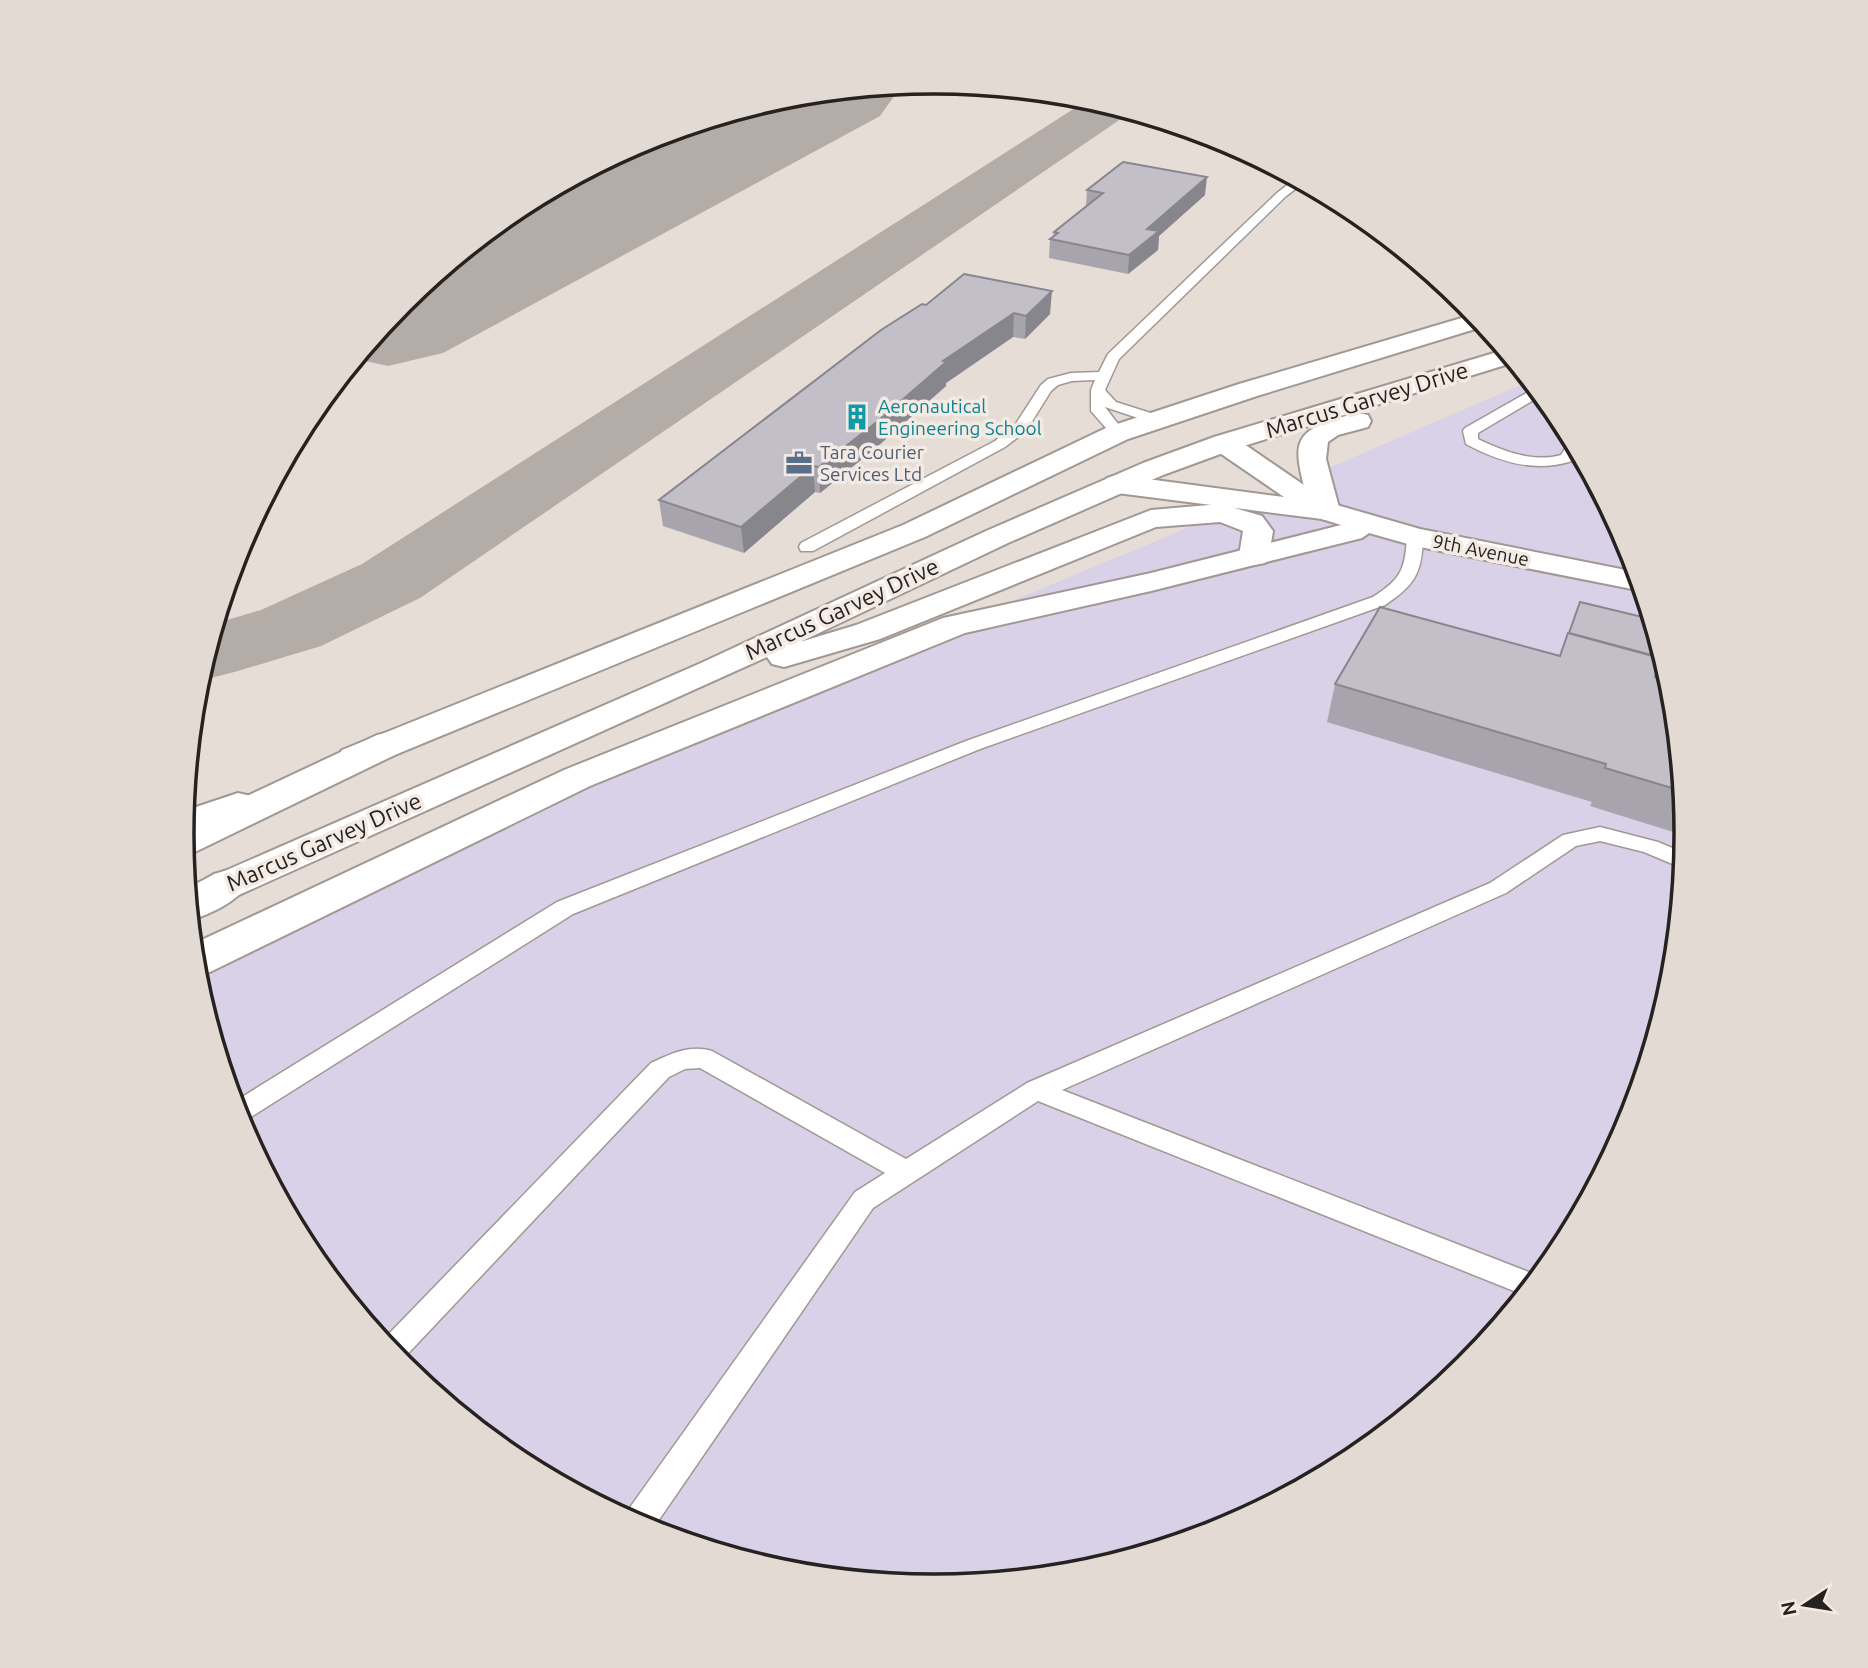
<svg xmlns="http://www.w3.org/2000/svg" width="1868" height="1668" viewBox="0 0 1868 1668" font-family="Ubuntu,sans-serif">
	<rect width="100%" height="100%" fill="#e7ddd7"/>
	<path fill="#d8d1e7" d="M1530,381L1559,417L1629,547L1671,688L1686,834L1671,981L1628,1122L1559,1252L1465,1366L1351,1459L1221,1529L1080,1571L934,1586L787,1571L646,1528L516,1459L402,1365L309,1251L239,1121L197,980L193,948L248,919L1259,498Z"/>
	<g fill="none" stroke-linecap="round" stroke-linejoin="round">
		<path fill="#b4aca6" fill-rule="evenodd" d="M1089,99L1131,112L420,598L321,646L238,671L207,679L200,677L216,623L261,610L362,564Z"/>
		<path fill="#b4aca6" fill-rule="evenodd" d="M893,86L897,92L880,116L443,353L388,366L356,359L403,302L517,209L640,143L788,97Z"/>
		<g stroke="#a19893" stroke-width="3">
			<g id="service">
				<path d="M1295,179L1303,183L1285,197L1119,359L1105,390L1116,402L1160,416L1162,419L1160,422H1150L1105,407L1125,433L1118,437L1113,436L1091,411V390L1095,380L1072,381L1058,385L1051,391L1026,431L1005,447L813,551H801L799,547L801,543L995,441L1015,425L1041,385L1048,379L1071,373L1099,372L1108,354L1277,193Z"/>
				<path d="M1535,388L1542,395L1478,433V439C1503,451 1533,463 1561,455L1569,442L1572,441L1578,452L1572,461C1535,473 1499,462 1466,444L1463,431L1465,428Z"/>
				<path d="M1415,532L1423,537C1422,573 1415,585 1385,605L980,749L573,914L246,1120L239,1121L234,1102L557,902L966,741L1373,597C1401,579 1405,570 1407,537Z"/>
				<path d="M1600,827L1658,842L1684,853L1682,868L1644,852L1600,841L1576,846L1506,893L1062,1090L1539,1276L1524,1295L1038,1101L873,1208L652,1530L624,1517L626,1513L855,1192L885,1173L700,1068L685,1069L669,1077L401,1361L382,1341L651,1063C670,1054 690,1044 712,1051L906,1159L1027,1083L1490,883L1563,835Z"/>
			</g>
		</g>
		<g stroke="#a19893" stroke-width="4">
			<path id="minor" d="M1224,435L1234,437L1330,503L1420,529L1636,572L1642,591L1415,546L1369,533L1362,538L1151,591L965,633L590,786L210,972L196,976L193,944L564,770L943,618L1151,573L1341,525L1322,519L1117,493L1107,490L1103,484L1107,478L1117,475L1284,497L1214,449L1210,443L1214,437Z"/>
		</g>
		<g stroke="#a19893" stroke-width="4">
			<g id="trunk">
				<path d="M1475,314L1485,326L1257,396L1128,439L925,537L368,766L355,770L342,766L337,758L342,750L903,525L1108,427L1239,384Z"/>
				<path d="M1504,350L1515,362L1234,449L1163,475L1008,543L800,642L856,625L1151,510L1221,504L1262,516L1273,531L1269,556L1265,563L1254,565L1243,563L1239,556L1243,531L1220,522L1156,527L880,639L784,667L772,664L767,657L190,917L188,887L701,663L986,531L1143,463L1214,437Z"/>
				<path d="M1358,413L1368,415L1371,421L1368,427L1338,435L1328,442L1326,459L1340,511L1335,517L1325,520L1315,517L1310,511C1294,444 1283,431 1358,413Z"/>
				<path d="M238,793L251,796L257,805L251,814L183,839L184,811Z"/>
			</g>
		</g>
		<g stroke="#a19893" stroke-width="4">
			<g id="motorway">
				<path d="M390,732L403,735L408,743L403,751L197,851L184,855L183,826L377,735Z"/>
				<path d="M228,870L242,874L248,884C237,902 210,914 191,920L188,889L214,874Z"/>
			</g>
		</g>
		<use href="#service" fill="#fff" fill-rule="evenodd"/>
		<use href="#minor" fill="#fff" fill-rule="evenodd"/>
		<use href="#trunk" fill="#fff" fill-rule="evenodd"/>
		<use href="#motorway" fill="#fff" fill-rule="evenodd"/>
	</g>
	<g fill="#a8a4ad">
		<path d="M1087,190L1205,195L1159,236L1158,250L1128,274L1049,258L1050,239L1053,236L1054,232L1086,206Z"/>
		<path d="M926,305L1050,314L1025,339L1013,337L946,383V386L878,446L820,493L815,492L744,553L663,526L659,500Z"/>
		<path d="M1560,656L1655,677L1671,688L1686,836L1590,806L1592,802L1327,722L1335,684Z"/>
	</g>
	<g fill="#88868d">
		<path d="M1207,177L1205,195L1159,236L1158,250L1128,274L1129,255L1147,229Z"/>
		<path d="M1052,291L1050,314L1025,339L1026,316Z"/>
		<path d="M1014,313L1013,337L946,383V386L878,446L820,493L819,467L943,361Z"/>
		<path d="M813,466L815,492L744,553L741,527Z"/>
	</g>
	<g fill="#c3bfc9" stroke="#88868d" stroke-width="2">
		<path d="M1123,162L1207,177L1147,229L1159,231L1129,255L1050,239L1058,233L1054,232L1103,193L1087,190Z"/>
		<path d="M964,274L1052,291L1026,316L1014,313L943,361L946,362L878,421L819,467L813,466L741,527L659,500L881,330L922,304L926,305Z"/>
		<path d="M1580,602L1651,619L1660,651L1659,657L1569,633Z"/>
		<path d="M1380,607L1560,656L1568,633L1660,658L1655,677L1669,681L1671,688L1682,791L1605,768L1606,764L1335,684Z"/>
	</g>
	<defs>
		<g id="building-bare" transform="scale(2.1)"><path d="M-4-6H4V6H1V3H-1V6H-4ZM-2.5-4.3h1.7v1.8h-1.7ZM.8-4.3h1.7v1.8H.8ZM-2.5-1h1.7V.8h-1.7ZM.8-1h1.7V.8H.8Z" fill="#0f9aa8" stroke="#f4eae4" stroke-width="2.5" paint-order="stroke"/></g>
		<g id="office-bare" transform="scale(2.1)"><path d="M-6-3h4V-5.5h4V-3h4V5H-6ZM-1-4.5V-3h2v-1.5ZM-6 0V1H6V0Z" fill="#5c6f8a" stroke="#f4eae4" stroke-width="2.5" paint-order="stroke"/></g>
	</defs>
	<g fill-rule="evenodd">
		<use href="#building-bare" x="857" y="417"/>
		<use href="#office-bare" x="799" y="463"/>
	</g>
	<g text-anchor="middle" stroke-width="7" stroke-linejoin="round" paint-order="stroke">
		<g font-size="19" fill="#0d838f" stroke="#f4eae4" text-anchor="start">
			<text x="878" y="413">Aeronautical<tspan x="878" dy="22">Engineering School</tspan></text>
		</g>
		<g font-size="19" fill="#4e5e75" stroke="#f4eae4" text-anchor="start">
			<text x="820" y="459">Tara Courier<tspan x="820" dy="22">Services Ltd</tspan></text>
		</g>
		<g font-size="19" fill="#262220" stroke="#f4eae4">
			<text transform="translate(1481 550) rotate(11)" y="7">9th Avenue</text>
		</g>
		<g font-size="23" fill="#262220" stroke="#f4eae4">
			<text transform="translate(1367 400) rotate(-17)" y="8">Marcus Garvey Drive</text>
			<text transform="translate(842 609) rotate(-25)" y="8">Marcus Garvey Drive</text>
			<text transform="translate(324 842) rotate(-24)" y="8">Marcus Garvey Drive</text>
		</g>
	</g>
	<path d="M0 0H1868V1668H0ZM194 834a740 740 0 1 1 1480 0a740 740 0 1 1-1480 0Z" fill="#e4dad4" fill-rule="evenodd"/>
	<path fill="none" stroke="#262220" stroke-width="3.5" d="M194 834a740 740 0 1 1 1480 0a740 740 0 1 1-1480 0Z"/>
	<g transform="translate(1805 1605) rotate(258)" stroke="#f4eae4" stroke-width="5" paint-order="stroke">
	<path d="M0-5L12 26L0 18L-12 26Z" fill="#262220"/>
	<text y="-10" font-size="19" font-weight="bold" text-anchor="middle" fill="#262220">N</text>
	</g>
</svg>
